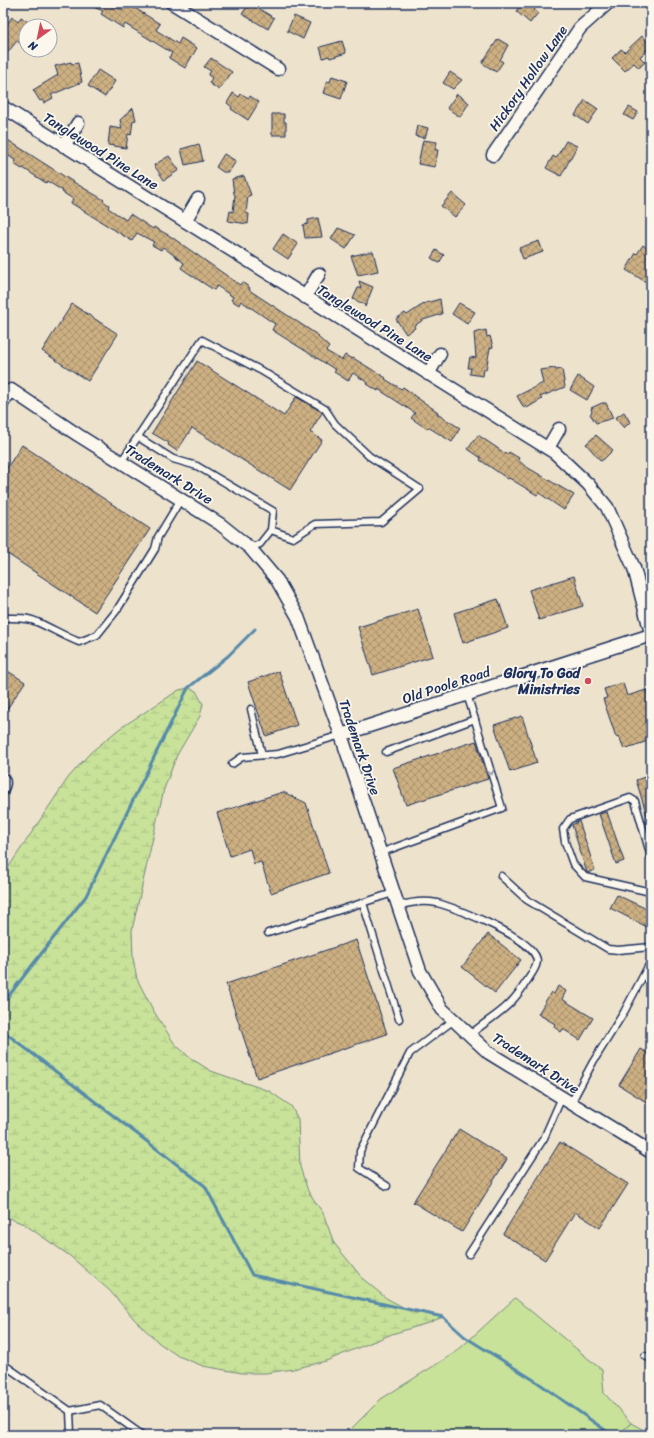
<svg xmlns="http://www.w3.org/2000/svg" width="654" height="1438" viewBox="0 0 654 1438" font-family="Sriracha,sans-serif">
	<defs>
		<pattern id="forest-crowns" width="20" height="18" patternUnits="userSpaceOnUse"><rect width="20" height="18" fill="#c8e299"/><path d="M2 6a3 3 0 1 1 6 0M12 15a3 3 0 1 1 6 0" fill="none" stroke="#abc286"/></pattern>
		<pattern id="wetland-marsh" width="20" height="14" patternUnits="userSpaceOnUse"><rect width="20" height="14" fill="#c8e299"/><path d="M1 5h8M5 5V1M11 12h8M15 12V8" fill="none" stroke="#abc286"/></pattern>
		<pattern id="building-cross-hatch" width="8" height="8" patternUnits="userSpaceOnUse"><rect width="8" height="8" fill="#cdb082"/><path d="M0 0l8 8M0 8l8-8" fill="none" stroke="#a6906e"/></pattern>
	</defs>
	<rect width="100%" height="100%" fill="#ede2cc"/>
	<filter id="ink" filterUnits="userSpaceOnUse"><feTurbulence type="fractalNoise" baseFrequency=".025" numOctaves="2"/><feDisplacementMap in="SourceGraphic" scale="8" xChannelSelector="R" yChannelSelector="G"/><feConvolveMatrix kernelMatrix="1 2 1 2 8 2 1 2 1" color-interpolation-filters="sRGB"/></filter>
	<g filter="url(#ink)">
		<path fill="#c8e299" stroke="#72887c" d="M515,1298L602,1370L604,1393L631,1423L618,1435H345L381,1399L456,1352Z"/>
		<path fill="url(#forest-crowns)" stroke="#72887c" d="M631,1423L651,1434V1435H618Z"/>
		<path fill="url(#wetland-marsh)" stroke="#72887c" d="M188,688L196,691L203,704L200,716L177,755L164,789L132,930L133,958L137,979L153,1010L174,1043L189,1057L211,1071L269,1091L291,1106L298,1119L300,1167L308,1191L323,1213L334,1243L363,1279L386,1298L412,1312L443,1317L428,1323L392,1334L326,1361L293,1369L266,1373H242L203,1366L178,1356L159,1343L135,1320L110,1291L70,1256L24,1224L3,1216V879L8,868L68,778L90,753L119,729L179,690Z"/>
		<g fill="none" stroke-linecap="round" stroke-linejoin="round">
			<g stroke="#568aaa" stroke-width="3">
				<path d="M3,1003L86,896L188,688L228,656L255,629"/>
				<path d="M3,1031L205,1186L252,1275L443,1317L465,1337L537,1382L612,1435"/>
			</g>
		</g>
		<g fill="url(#building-cross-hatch)" stroke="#1b2f5e">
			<path d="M84,3H110L122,10L127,3L160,24L156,30L178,44L181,38L197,48L185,68L169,58L172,53L125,24L123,28L101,14L103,11Z"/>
			<path d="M250,3L274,18L268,29L242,14Z"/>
			<path d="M523,3H540L534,10L538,13L530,23L516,11Z"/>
			<path d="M294,16L310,23L303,39L287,31Z"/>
			<path d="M12,17L18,22L21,17L31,24L29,26H26V37L21,44L17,41L3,58V22L7,24Z"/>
			<path d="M642,36L651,46L640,57L645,62L639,68L634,63L625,71L612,58L621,49L625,52Z"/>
			<path d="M498,39L508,45L500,60L503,62L496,72L482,63Z"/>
			<path d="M342,41L346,53L330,58L329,56L323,58L320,47Z"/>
			<path d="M211,58L232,72L219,90L209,83L212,78L208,75L211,71L204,67Z"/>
			<path d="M71,62L72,64L78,63L82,82L51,95L53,98L44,103L42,100L40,101L33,90L58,75L55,66Z"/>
			<path d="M98,70L115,81L105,97L88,86Z"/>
			<path d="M450,72L462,80L453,89L443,83Z"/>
			<path d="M332,76L347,81L341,99L323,93L327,81L330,82Z"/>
			<path d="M233,93L239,97L241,94L249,98L250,96L259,102L248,120L231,109L232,107L227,103Z"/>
			<path d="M457,94L469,103L460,117L447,108Z"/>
			<path d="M585,100L598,109L588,124L575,115Z"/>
			<path d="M629,107L638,112L633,120L624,115Z"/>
			<path d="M133,108L136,120L133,121L131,135L128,134L126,148L108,145L110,127L122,129L120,120Z"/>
			<path d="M272,114H284V122H286V135H272Z"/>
			<path d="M417,125L428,128L425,138L415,136Z"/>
			<path d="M3,137L70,180L104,200L103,201L109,205L108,208L126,220L130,214L153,229L154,227L170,236L240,285L242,282L250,288L249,290L319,336L318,337L329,347L326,351L342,360L345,355L352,359L353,358L386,378L385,379L401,389L403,387L413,394V395L438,412L437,414L460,428L452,442L428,427L427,429L411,418L415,413L378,389V391L367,384L368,383L353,373L348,381L334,372L336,370L272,330L275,324L241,301L239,305L231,300L233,297L217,286L214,290L197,279L181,268L184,263L163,247L161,250L152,245L154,242L137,233L132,241L71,203L73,199L62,192L63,191L47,181L46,183L23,168L22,169L14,164L16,161L3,152Z"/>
			<path d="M423,140L437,142L435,150H438L435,167L418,164Z"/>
			<path d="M566,141L577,146L561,176L546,168L553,156L556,158Z"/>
			<path d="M199,144L203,161L185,165L181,149Z"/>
			<path d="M224,154L236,161L229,172H223L216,167Z"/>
			<path d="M169,156L179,170L164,180L154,165Z"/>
			<path d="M244,176L251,195L248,196L246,213L249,214L248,224L228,221L230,211L233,212L235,195L234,194L232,179Z"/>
			<path d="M452,193L466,205L455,217L441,206Z"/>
			<path d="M318,218L322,237L305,238L303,225L308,224V220Z"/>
			<path d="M338,228L355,235L346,249L331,239Z"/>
			<path d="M283,234L298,244L288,259L273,249Z"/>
			<path d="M539,241L543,252L523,259L519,248Z"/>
			<path d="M643,245L651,251L647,259L651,262V285L626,270L636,253L637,254Z"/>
			<path d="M436,250L444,255L439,263L431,258Z"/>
			<path d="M373,251L378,271L358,275L351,256Z"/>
			<path d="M359,281L373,287L365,307V305L353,299L358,288H361Z"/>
			<path d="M440,299L442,314L423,320L414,326L415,328L406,334L396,319L405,313L407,315L422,305V304Z"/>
			<path d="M459,303L475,312L467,324L452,314Z"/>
			<path d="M72,304L118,334L88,381L42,351Z"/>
			<path d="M486,330L487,337L490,336L493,347L490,348L486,370L484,369L483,376L470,374L471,368H468L470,357L476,358L474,333Z"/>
			<path d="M197,361L284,416L296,397L322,412V413L310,432L322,440L290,490L192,428L177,451L168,445L169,443L152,433Z"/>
			<path d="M555,368L556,370L562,369L565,387L540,397L542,399L527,408L526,406L524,408L517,396L543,383L540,370Z"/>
			<path d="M578,376L594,387L587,400L570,390Z"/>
			<path d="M602,403H606L613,418L596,423L590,414L592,412L591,408Z"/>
			<path d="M624,412L630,422L624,428L615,418Z"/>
			<path d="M478,435L506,454H508L509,452L519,458L518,460L525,466L574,495L564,510L539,493L537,495L509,478L508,479L480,460L481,458L468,449Z"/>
			<path d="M596,435L613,450L604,459L601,461L586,444Z"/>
			<path d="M22,445L150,529L95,612L3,551V474Z"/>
			<path d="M574,576L583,606L539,620L529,590Z"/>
			<path d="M498,599L508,628L463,643L454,613Z"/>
			<path d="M418,609L433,656L373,675L358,627Z"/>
			<path d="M3,668L25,682L3,715Z"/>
			<path d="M279,671L297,725L266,736L248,682Z"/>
			<path d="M623,683L627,696L646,690L651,705V740L624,749L619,736L616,737L603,699L607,698L604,689Z"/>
			<path d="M522,716L537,763L510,772L494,725Z"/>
			<path d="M476,741L488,779L406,805L393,768Z"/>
			<path d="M651,775V822H649L636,780Z"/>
			<path d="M283,792L306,803L329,873L271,893L261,862L254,864L250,849L230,856L217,813Z"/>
			<path d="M607,812L624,861L616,864L599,814Z"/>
			<path d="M579,821L595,870L587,873L572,825Z"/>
			<path d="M617,895L651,911V929L610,908Z"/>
			<path d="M488,934L521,960L495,993L462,967Z"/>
			<path d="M356,940L387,1034L257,1078L226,984Z"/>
			<path d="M558,986L566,991L562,999L593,1018L580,1040L563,1029L561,1032L554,1027L555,1024L538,1014L551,992L554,994Z"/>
			<path d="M641,1049L651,1055V1105L619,1085Z"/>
			<path d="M459,1129L507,1159L462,1232L413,1202Z"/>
			<path d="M560,1142L628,1184L600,1228L575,1212L545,1260L503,1234Z"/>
		</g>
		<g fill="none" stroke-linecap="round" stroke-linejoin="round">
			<g stroke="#1b2f5e" stroke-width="9">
				<g id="lane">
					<path d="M138,437L173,459L197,466L273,511L271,530"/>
					<path d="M121,462L202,340L260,370L325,409L335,424L369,456L420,489L381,522L315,524L293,538L271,530L260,544L250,548"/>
					<path d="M3,618C14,618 27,617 37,622C51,628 64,636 79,642L97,635L117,610L155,549L158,537L181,499"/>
					<path d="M251,709L262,755"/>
					<path d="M386,752L475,719"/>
					<path d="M232,764L242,757L278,754L341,735"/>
					<path d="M3,776C10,781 6,787 3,794"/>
					<path d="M380,853L502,808L467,694"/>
					<path d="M651,857L635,801L630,798L570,819L563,829L565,842L573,864L585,877L651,892"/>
					<path d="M501,876L527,900L608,949L618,950L651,947"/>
					<path d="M363,903L399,1019"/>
					<path d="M398,906C411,902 423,900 437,903C457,908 536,939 537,961C537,967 532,973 529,978C523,987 518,995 511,1002C499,1015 483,1023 470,1035"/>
					<path d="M268,933L393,893"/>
					<path d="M571,1103L593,1062L624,1012L651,961"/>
					<path d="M387,1186L359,1168L360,1151L410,1053L454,1020"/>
					<path d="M469,1254L544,1138L562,1097"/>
					<path d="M645,1356L651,1359"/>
					<path d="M3,1364L70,1411L71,1434L73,1435"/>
					<path d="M70,1411L100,1405L142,1435"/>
				</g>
			</g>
			<g stroke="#1b2f5e" stroke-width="15">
				<g id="street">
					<path d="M172,3L278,69"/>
					<path d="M3,107L555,453L588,484L607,507L634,568L651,633"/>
					<path d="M64,146L78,123"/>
					<path d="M493,155L580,28L608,3"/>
					<path d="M185,221L198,199"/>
					<path d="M305,297L319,274"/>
					<path d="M428,374L440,354"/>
					<path d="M3,402L11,390L78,435L220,524L250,548L277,580L298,617L341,735L420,971L442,1009L489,1053L651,1152"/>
					<path d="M548,448L559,429"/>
					<path d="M341,735L651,635"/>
				</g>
			</g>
			<use href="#lane" stroke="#fbf7ec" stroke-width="6"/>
			<use href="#street" stroke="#fbf7ec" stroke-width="12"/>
		</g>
		<defs><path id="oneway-chevron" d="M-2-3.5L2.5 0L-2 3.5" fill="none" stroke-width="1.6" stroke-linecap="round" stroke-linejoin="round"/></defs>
		<use stroke="#8b93a5" href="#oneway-chevron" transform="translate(491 772) rotate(73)"/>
	</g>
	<circle fill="#d1495b" stroke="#fbf7ec" stroke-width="1.5" cx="588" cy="681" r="4"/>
	<g text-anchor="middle" stroke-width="3.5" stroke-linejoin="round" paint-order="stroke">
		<g font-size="14" fill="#1b2f5e" stroke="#fbf7ec">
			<text transform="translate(528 78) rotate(-55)" y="5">Hickory Hollow Lane</text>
			<text transform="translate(101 151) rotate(32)" y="5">Tanglewood Pine Lane</text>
			<text transform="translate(375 323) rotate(32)" y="5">Tanglewood Pine Lane</text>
			<text transform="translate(169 474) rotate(32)" y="5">Trademark Drive</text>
			<text transform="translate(446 685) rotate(-18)" y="5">Old Poole Road</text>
			<text transform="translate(360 747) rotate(71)" y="5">Trademark Drive</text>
			<text transform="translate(536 1063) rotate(33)" y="5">Trademark Drive</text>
		</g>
		<g font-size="14" font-weight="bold" fill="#1b2f5e" stroke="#fbf7ec" text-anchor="end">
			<text x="580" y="678">Glory To God<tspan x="580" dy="16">Ministries</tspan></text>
		</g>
	</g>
	<rect width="654" height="1438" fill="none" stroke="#fbf7ec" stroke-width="16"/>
	<rect x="8" y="8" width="638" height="1422" fill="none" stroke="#1b2f5e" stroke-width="1.5" filter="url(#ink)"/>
	<g transform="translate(38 38) rotate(213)"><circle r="19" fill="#fbf7ec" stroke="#a1a7b3"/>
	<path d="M0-3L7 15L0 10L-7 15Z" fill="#d1495b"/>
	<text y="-6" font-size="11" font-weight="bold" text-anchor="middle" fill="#1b2f5e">N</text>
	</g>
</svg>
